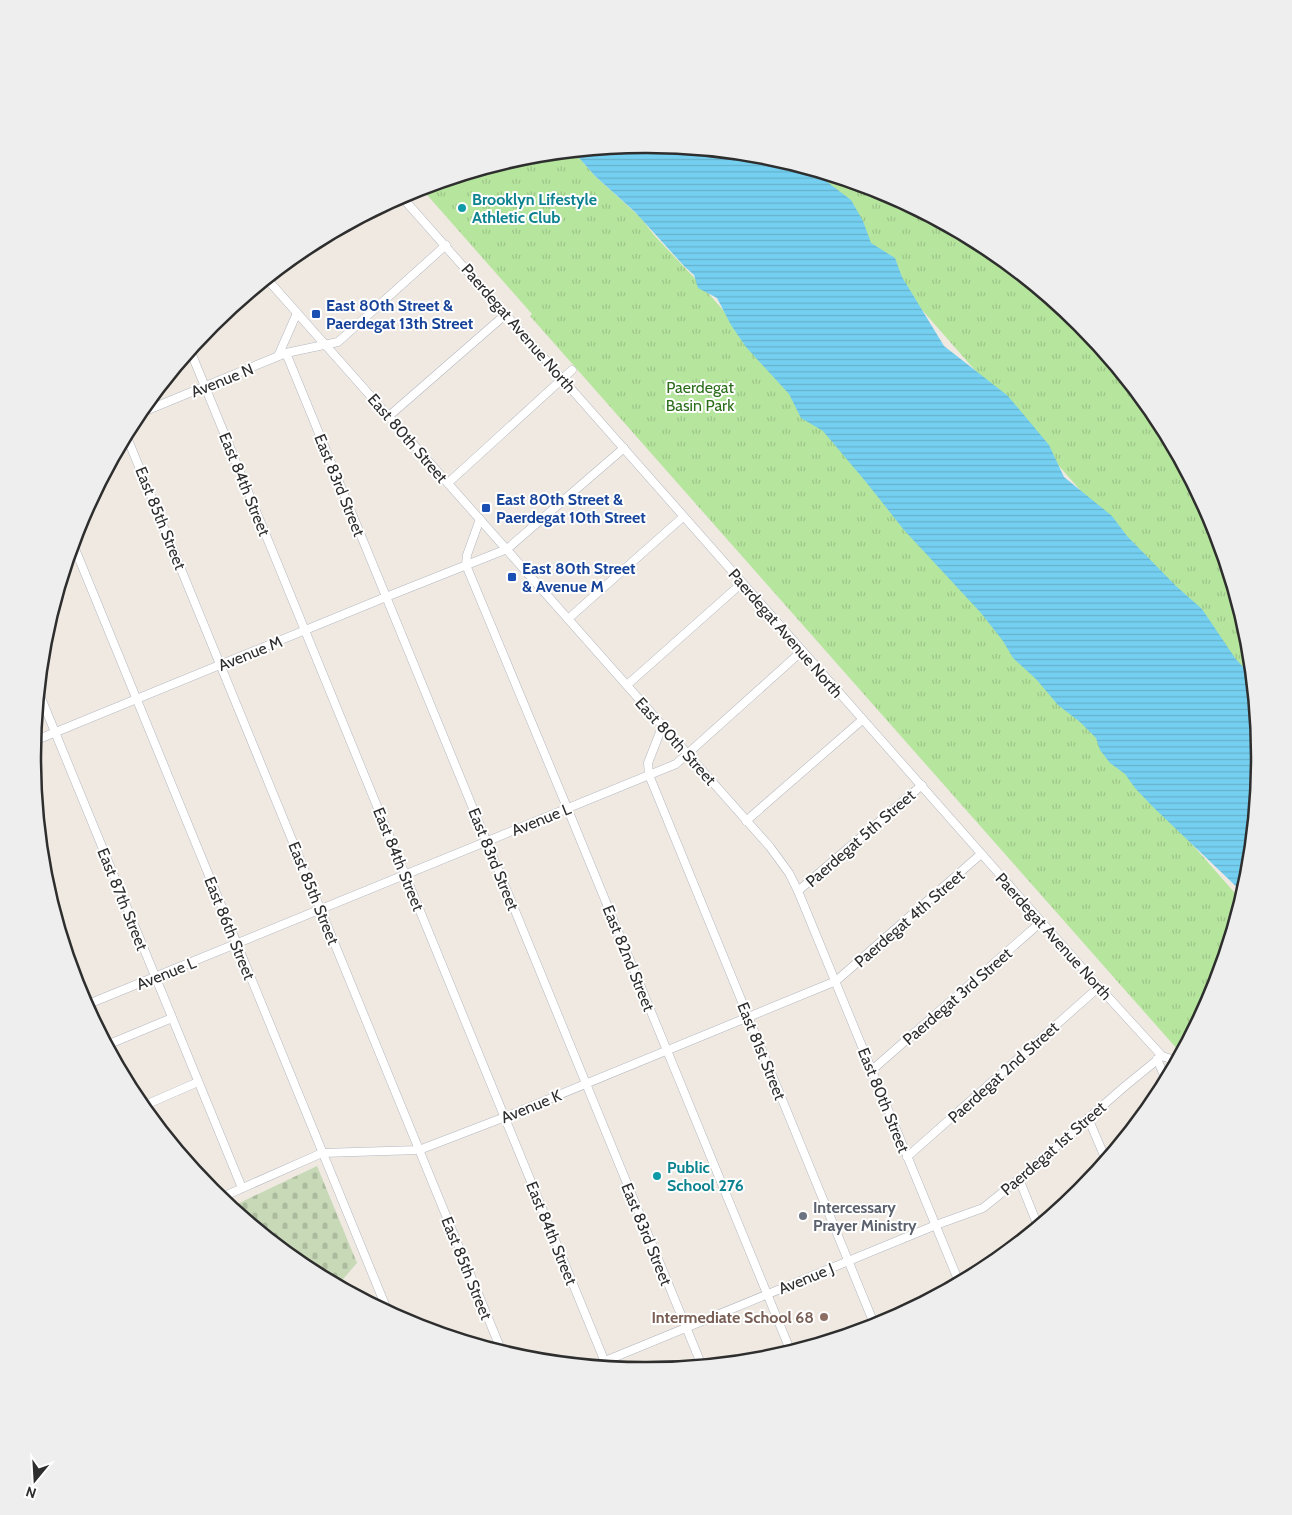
<svg xmlns="http://www.w3.org/2000/svg" width="1292" height="1515" viewBox="0 0 1292 1515" font-family="Cabin,sans-serif">
	<defs>
		<pattern id="cemetery-stones" width="16" height="16" patternUnits="userSpaceOnUse" patternTransform="scale(1.25)"><rect width="16" height="16" fill="#c8d9b8"/><path d="M2 7V4a2 2 0 0 1 4 0v3zM10 15v-3a2 2 0 0 1 4 0v3z" fill="#acbb9e"/></pattern>
		<pattern id="park-tufts" width="24" height="20" patternUnits="userSpaceOnUse" patternTransform="scale(1.25)"><rect width="24" height="20" fill="#b6e59e"/><path d="M3 7l-1-3M5 7V3M7 7l1-3M15 17l-1-3M17 17v-4M19 17l1-3" fill="none" stroke="#9dc588"/></pattern>
		<pattern id="water-rules" width="6" height="5" patternUnits="userSpaceOnUse" patternTransform="scale(1.25)"><rect width="6" height="5" fill="#75cff0"/><path d="M0 2.5h6" fill="none" stroke="#66b2ce"/></pattern>
	</defs>
	<rect width="100%" height="100%" fill="#efe9e1"/>
	<path fill="url(#cemetery-stones)" d="M317,1166L357,1263L338,1285L305,1267L231,1207Z"/>
	<g fill="url(#park-tufts)">
		<path d="M573,151L595,176L641,218L654,235L701,285L1241,900L1213,993L1183,1048L1178,1050L530,316L532,314L421,188L527,156Z"/>
		<path d="M794,164L881,191L987,248L1080,324L1156,417L1213,523L1248,638L1253,687Z"/>
	</g>
	<path fill="url(#water-rules)" d="M646,144L766,156L815,171L826,181L851,200L863,221L871,243L895,258L902,277L944,346L1008,396L1049,445L1064,477L1112,516L1127,536L1176,586L1202,609L1235,658L1252,677L1259,758L1248,877L1243,893L1152,806L1135,788L1125,774L1110,763L1100,750L1096,738L1080,722L1058,705L1036,679L1013,658L1003,641L981,613L904,530L866,482L823,431L801,418L789,394L746,347L731,325L717,298L698,288L694,275L685,267L635,212L595,176L573,151Z"/>
	<g fill="none" stroke-linecap="round" stroke-linejoin="round">
		<g stroke="#b4b7c1" stroke-width="9">
			<g id="minor">
				<path d="M401,196L1099,987L1162,1056L1171,1059L1175,1063"/>
				<path d="M267,279L770,847L789,873L798,891L959,1282"/>
				<path d="M269,281L305,248"/>
				<path d="M190,350L607,1367"/>
				<path d="M286,353L702,1366"/>
				<path d="M278,356L297,313"/>
				<path d="M138,414L286,353L338,342L446,245"/>
				<path d="M389,416L506,314"/>
				<path d="M126,435L502,1352"/>
				<path d="M448,483L572,370"/>
				<path d="M480,519L467,555L466,565L571,817L791,1352"/>
				<path d="M73,544L388,1312"/>
				<path d="M568,619L683,517"/>
				<path d="M627,685L742,583"/>
				<path d="M39,693L242,1188"/>
				<path d="M662,727L648,763L649,775L875,1326"/>
				<path d="M34,741L386,597L507,549L624,448"/>
				<path d="M746,821L862,720"/>
				<path d="M798,891L922,785"/>
				<path d="M86,1005L676,764L802,651"/>
				<path d="M107,1045L172,1018"/>
				<path d="M1157,1059L1166,1080"/>
				<path d="M872,1070L1041,922"/>
				<path d="M143,1106L198,1082"/>
				<path d="M1088,1118L1106,1160"/>
				<path d="M907,1157L1099,987"/>
				<path d="M1019,1179L1038,1226"/>
				<path d="M220,1198L322,1153L419,1150L505,1117L836,981L981,854"/>
				<path d="M593,1366L936,1225L983,1208L1019,1179L1124,1087L1162,1056"/>
			</g>
		</g>
		<use href="#minor" stroke="#fff" stroke-width="8"/>
	</g>
	<g fill="#0f9aa8" stroke="#fff" stroke-width="2">
		<circle cx="462" cy="208" r="5"/>
		<circle cx="657" cy="1176" r="5"/>
	</g>
	<g fill="#1a4fb4" stroke="#fff" stroke-width="2">
		<rect x="311" y="309" width="10" height="10" rx="2.5"/>
		<rect x="481" y="503" width="10" height="10" rx="2.5"/>
		<rect x="507" y="572" width="10" height="10" rx="2.5"/>
	</g>
	<circle fill="#6b7280" stroke="#fff" stroke-width="2" cx="803" cy="1216" r="5"/>
	<circle fill="#8d6e63" stroke="#fff" stroke-width="2" cx="824" cy="1317" r="5"/>
	<g text-anchor="middle" stroke-width="4" stroke-linejoin="round" paint-order="stroke">
		<g font-size="16" font-weight="bold" fill="#0d838f" stroke="#fff" text-anchor="start">
			<text x="472" y="205">Brooklyn Lifestyle<tspan x="472" dy="18">Athletic Club</tspan></text>
			<text x="667" y="1173">Public<tspan x="667" dy="18">School 276</tspan></text>
		</g>
		<g font-size="16" font-weight="bold" fill="#164399" stroke="#fff" text-anchor="start">
			<text x="326" y="311">East 80th Street &amp;<tspan x="326" dy="18">Paerdegat 13th Street</tspan></text>
			<text x="496" y="505">East 80th Street &amp;<tspan x="496" dy="18">Paerdegat 10th Street</tspan></text>
			<text x="522" y="574">East 80th Street<tspan x="522" dy="18">&amp; Avenue M</tspan></text>
		</g>
		<g font-size="16" fill="#2e2e2e" stroke="#fff">
			<text transform="translate(519 328) rotate(49)" y="6">Paerdegat Avenue North</text>
			<text transform="translate(222 380) rotate(-22)" y="6">Avenue N</text>
			<text transform="translate(408 438) rotate(49)" y="6">East 80th Street</text>
			<text transform="translate(245 484) rotate(68)" y="6">East 84th Street</text>
			<text transform="translate(340 485) rotate(68)" y="6">East 83rd Street</text>
			<text transform="translate(161 518) rotate(68)" y="6">East 85th Street</text>
			<text transform="translate(786 633) rotate(49)" y="6">Paerdegat Avenue North</text>
			<text transform="translate(250 653) rotate(-22)" y="6">Avenue M</text>
			<text transform="translate(676 741) rotate(48)" y="6">East 80th Street</text>
			<text transform="translate(541 819) rotate(-22)" y="6">Avenue L</text>
			<text transform="translate(860 838) rotate(-41)" y="6">Paerdegat 5th Street</text>
			<text transform="translate(399 859) rotate(68)" y="6">East 84th Street</text>
			<text transform="translate(494 859) rotate(68)" y="6">East 83rd Street</text>
			<text transform="translate(314 893) rotate(68)" y="6">East 85th Street</text>
			<text transform="translate(123 899) rotate(68)" y="6">East 87th Street</text>
			<text transform="translate(909 918) rotate(-41)" y="6">Paerdegat 4th Street</text>
			<text transform="translate(230 928) rotate(68)" y="6">East 86th Street</text>
			<text transform="translate(1054 936) rotate(48)" y="6">Paerdegat Avenue North</text>
			<text transform="translate(629 958) rotate(68)" y="6">East 82nd Street</text>
			<text transform="translate(166 973) rotate(-22)" y="6">Avenue L</text>
			<text transform="translate(957 996) rotate(-41)" y="6">Paerdegat 3rd Street</text>
			<text transform="translate(762 1051) rotate(68)" y="6">East 81st Street</text>
			<text transform="translate(1003 1072) rotate(-42)" y="6">Paerdegat 2nd Street</text>
			<text transform="translate(884 1100) rotate(68)" y="6">East 80th Street</text>
			<text transform="translate(531 1106) rotate(-22)" y="6">Avenue K</text>
			<text transform="translate(1053 1148) rotate(-41)" y="6">Paerdegat 1st Street</text>
			<text transform="translate(552 1233) rotate(68)" y="6">East 84th Street</text>
			<text transform="translate(647 1234) rotate(68)" y="6">East 83rd Street</text>
			<text transform="translate(467 1268) rotate(68)" y="6">East 85th Street</text>
			<text transform="translate(806 1278) rotate(-22)" y="6">Avenue J</text>
		</g>
		<g font-size="16" fill="#2c6e1b" stroke="#fff">
			<text x="700" y="393">Paerdegat<tspan x="700" dy="18">Basin Park</tspan></text>
		</g>
		<g font-size="16" font-weight="bold" fill="#5b616d" stroke="#fff" text-anchor="start">
			<text x="813" y="1213">Intercessary<tspan x="813" dy="18">Prayer Ministry</tspan></text>
		</g>
		<g font-size="16" font-weight="bold" fill="#785e54" stroke="#fff" text-anchor="end">
			<text x="814" y="1323">Intermediate School 68</text>
		</g>
	</g>
	<path d="M0 0H1292V1515H0ZM645 153H647A604 604 0 0 1 1251 757V758A604 604 0 0 1 647 1362H645A604 604 0 0 1 41 758V757A604 604 0 0 1 645 153Z" fill="#eee" fill-rule="evenodd"/>
	<path fill="none" stroke="#2e2e2e" stroke-width="2.5" d="M645 153H647A604 604 0 0 1 1251 757V758A604 604 0 0 1 647 1362H645A604 604 0 0 1 41 758V757A604 604 0 0 1 645 153Z"/>
	<g transform="translate(35 1480) rotate(198)" stroke="#ffffff" stroke-width="4" paint-order="stroke">
	<path d="M0-4L9 19L0 12L-9 19Z" fill="#2e2e2e"/>
	<text y="-8" font-size="14" font-weight="bold" text-anchor="middle" fill="#2e2e2e">N</text>
	</g>
</svg>
